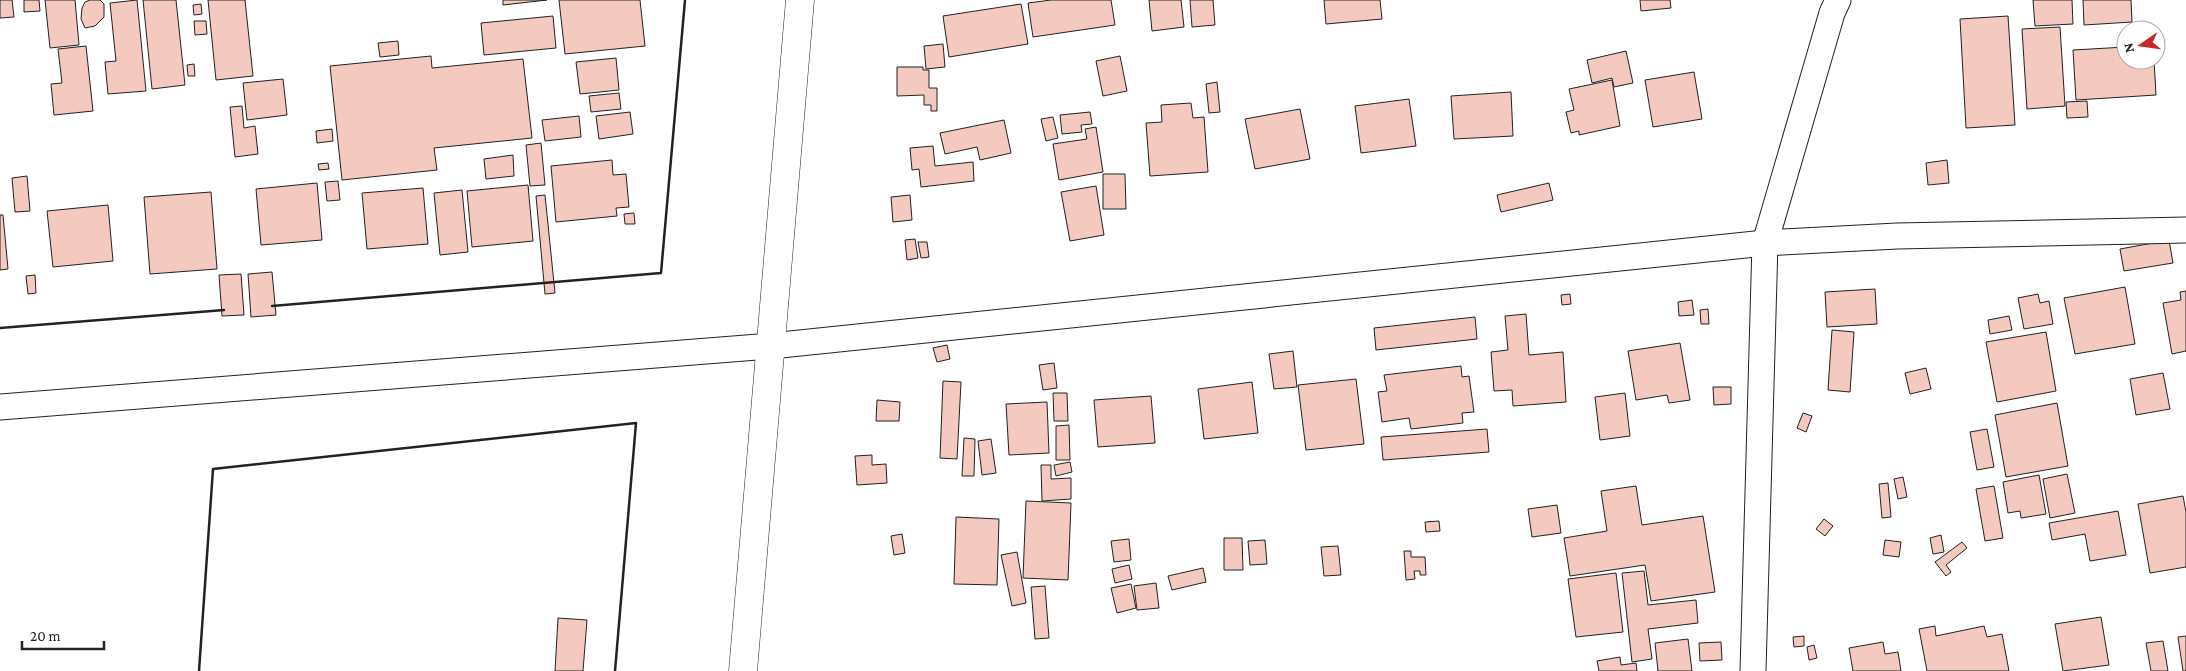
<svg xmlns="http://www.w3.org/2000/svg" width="2186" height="671" viewBox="0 0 2186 671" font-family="'Crimson Pro',serif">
	<rect width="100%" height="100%" fill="#fff"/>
	<g fill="#f3c9c0" stroke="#222">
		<path d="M0,0H12L14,17L0,18Z"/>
		<path d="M24,0H39L40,11L24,12Z"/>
		<path d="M45,0H75L79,45L50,48Z"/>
		<path d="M90,0H100L104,4V17L95,26L85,28L81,19L82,8L85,2Z"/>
		<path d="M137,0L146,91L108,94L105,62L116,61L110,3Z"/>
		<path d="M143,0H176L185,85L152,89Z"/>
		<path d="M208,0H245L253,76L216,80Z"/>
		<path d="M503,0H547L503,5Z"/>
		<path d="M559,0H640L645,46L565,54Z"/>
		<path d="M1051,0H1111L1115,25L1033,37L1028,3Z"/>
		<path d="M1149,0H1181L1184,27L1152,31Z"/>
		<path d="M1190,0H1213L1215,25L1192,27Z"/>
		<path d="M1324,0H1380L1382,19L1326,24Z"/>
		<path d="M1640,0H1670L1671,8L1641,11Z"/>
		<path d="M2033,0H2072L2073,24L2035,26Z"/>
		<path d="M2083,0H2131L2132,22L2084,25Z"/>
		<path d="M201,4L202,14L194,15L193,5Z"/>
		<path d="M1021,4L1028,44L949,57L943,16Z"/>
		<path d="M553,16L556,48L484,55L481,23Z"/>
		<path d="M2008,16L2015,125L1966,128L1960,19Z"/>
		<path d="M194,21H206L207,34L195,35Z"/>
		<path d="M2060,27L2065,106L2027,109L2022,29Z"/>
		<path d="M398,41L399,55L380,57L378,43Z"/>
		<path d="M943,44L945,67L926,69L924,46Z"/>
		<path d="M86,46L93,111L54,115L51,84L62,83L58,49Z"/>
		<path d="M2126,47V60H2154L2156,95L2076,100L2073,50Z"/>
		<path d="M1626,51L1633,83L1614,87L1612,78L1592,83L1587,60Z"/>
		<path d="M431,56L432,68L523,59L532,138L434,148L437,170L342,180L330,66Z"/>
		<path d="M1120,56L1127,91L1103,96L1096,61Z"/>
		<path d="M616,58L619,90L580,94L576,62Z"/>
		<path d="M194,64L195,76H188L187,65Z"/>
		<path d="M897,67H923V70H929V88H937V111H931V105H924V95L897,96Z"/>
		<path d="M1694,72L1702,119L1653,127L1645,80Z"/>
		<path d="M283,79L287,115L247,120L243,83Z"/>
		<path d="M1612,80L1620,126L1579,135V131L1571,133L1566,112L1574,110L1569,89Z"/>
		<path d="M1217,82L1220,112L1209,113L1206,84Z"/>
		<path d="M1511,92L1513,136L1454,139L1451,96Z"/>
		<path d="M619,93L621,109L591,112L589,96Z"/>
		<path d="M1409,99L1416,146L1361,153L1355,106Z"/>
		<path d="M2087,101L2088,117L2067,118L2066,102Z"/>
		<path d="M1191,103L1193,118L1204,117L1208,172L1150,176L1146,123L1162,122L1161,105Z"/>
		<path d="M242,106L244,128L255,126L258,154L235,157L230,107Z"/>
		<path d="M1300,109L1310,159L1255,169L1245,119Z"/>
		<path d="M630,112L633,134L599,139L596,116Z"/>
		<path d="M1090,112L1092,124L1081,125L1082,132L1062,134L1060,115Z"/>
		<path d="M579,116L581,137L545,141L542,120Z"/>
		<path d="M1053,117L1058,138L1046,141L1041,119Z"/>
		<path d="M1004,120L1011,153L980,160L977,147L945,154L940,133Z"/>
		<path d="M1096,127L1103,172L1059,180L1053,144L1087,139L1085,129Z"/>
		<path d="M332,129L333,141L317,143L316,131Z"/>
		<path d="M541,143L545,185L530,186L526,145Z"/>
		<path d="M933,146L935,166L973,162L974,181L921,187L919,169L912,170L910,148Z"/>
		<path d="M513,155L514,176L486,179L484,159Z"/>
		<path d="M612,160L613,175L626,174L629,207L616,208L617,216L556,222L551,166Z"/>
		<path d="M1947,160L1949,183L1928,185L1926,163Z"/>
		<path d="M328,163L329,169L319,170L318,164Z"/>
		<path d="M1103,174H1125L1126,209H1103Z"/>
		<path d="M27,176L30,211L15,212L12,178Z"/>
		<path d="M338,181L340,200L327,201L325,182Z"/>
		<path d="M317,183L322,240L261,245L256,189Z"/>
		<path d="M1549,183L1553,200L1501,212L1497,195Z"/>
		<path d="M528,185L533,241L472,247L467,191Z"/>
		<path d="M1096,186L1104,235L1070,241L1061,192Z"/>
		<path d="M423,188L428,244L367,249L362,193Z"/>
		<path d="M462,190L468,252L440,255L434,193Z"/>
		<path d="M211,192L217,269L150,274L144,197Z"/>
		<path d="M545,195L555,293L545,294L536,196Z"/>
		<path d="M910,195L912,220L893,222L891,197Z"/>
		<path d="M108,205L113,261L53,267L47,211Z"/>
		<path d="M634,213L635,224H625L624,214Z"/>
		<path d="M0,215H3L8,269L0,270Z"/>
		<path d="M915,239L918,258L907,260L905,240Z"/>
		<path d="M2169,240L2173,263L2124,271L2120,249Z"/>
		<path d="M918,242H927L929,257L921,258Z"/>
		<path d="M272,272L276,315L251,317L248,274Z"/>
		<path d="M241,274L244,315L222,316L219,275Z"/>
		<path d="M35,275L36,293L28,294L26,276Z"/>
		<path d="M2125,287L2135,344L2075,354L2064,298Z"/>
		<path d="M1875,289L1877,324L1827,327L1825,292Z"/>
		<path d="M2186,291V351L2172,354L2163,303L2181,300L2180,292Z"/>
		<path d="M1570,294L1571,304L1562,305L1561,295Z"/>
		<path d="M2038,294L2040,303L2049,301L2053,324L2024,329L2018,298Z"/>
		<path d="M1692,300L1694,315L1679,316L1678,302Z"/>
		<path d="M1708,309L1709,324H1701L1700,310Z"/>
		<path d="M1526,314L1529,355L1563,352L1566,402L1513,406L1512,390L1494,391L1491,352L1508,350L1505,316Z"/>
		<path d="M2009,316L2012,330L1990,334L1988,320Z"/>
		<path d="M1475,317L1477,339L1376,350L1374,328Z"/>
		<path d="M1832,330L1854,332L1850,392L1828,390Z"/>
		<path d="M2046,332L2056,391L1997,402L1986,342Z"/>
		<path d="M1680,343L1690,400L1669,403L1667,395L1636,400L1628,351Z"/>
		<path d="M947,345L950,359L937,362L933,348Z"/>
		<path d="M1293,351L1297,387L1274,389L1269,354Z"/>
		<path d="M1054,363L1057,388L1043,390L1039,365Z"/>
		<path d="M1461,366L1462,377L1469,376L1474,412L1462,413L1463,423L1411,429L1409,418L1382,422L1378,392L1387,391L1384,375Z"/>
		<path d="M1926,368L1931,389L1910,394L1905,373Z"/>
		<path d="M2163,373L2170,409L2136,415L2130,379Z"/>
		<path d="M1356,379L1364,444L1306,450L1298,385Z"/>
		<path d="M943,381L961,382L957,459L940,458Z"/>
		<path d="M1252,382L1258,433L1204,439L1198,389Z"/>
		<path d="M1713,387H1731V404L1714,405Z"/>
		<path d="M1053,393H1067L1068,421H1054Z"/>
		<path d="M1625,393L1630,436L1600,440L1595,397Z"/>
		<path d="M1151,396L1155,443L1098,447L1094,400Z"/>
		<path d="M877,400L900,402L899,421H876Z"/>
		<path d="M1047,402L1049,453L1009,455L1006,404Z"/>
		<path d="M2057,403L2068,466L2006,477L1995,415Z"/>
		<path d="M1803,413L1812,416L1806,432L1797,428Z"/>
		<path d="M1069,425L1070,460H1056V426Z"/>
		<path d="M1487,429L1489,452L1383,460L1381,437Z"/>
		<path d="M1987,429L1994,467L1977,470L1970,432Z"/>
		<path d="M964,438L975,439L974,476H962Z"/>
		<path d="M991,439L996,473L982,475L978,441Z"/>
		<path d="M872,455V465L886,464L887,483L857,485L855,456Z"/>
		<path d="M1070,462L1072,472L1056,476L1054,465Z"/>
		<path d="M1041,465H1051V479L1071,478V499L1042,501Z"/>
		<path d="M2067,474L2075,513L2050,518L2043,479Z"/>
		<path d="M2039,475L2046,514L2021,518L2020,511L2008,513L2003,482Z"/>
		<path d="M1903,477L1907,497L1898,499L1894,479Z"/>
		<path d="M1888,483L1891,517L1882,518L1879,484Z"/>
		<path d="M1636,486L1642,525L1703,516L1715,592L1651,601L1645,565L1570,576L1564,538L1607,531L1601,491Z"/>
		<path d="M1994,486L2003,538L1985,541L1976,489Z"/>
		<path d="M2183,496L2186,512V567L2150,573L2138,504Z"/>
		<path d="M1026,501L1071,503L1068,580L1023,578Z"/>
		<path d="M1557,505L1561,533L1532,537L1528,509Z"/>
		<path d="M2118,511L2126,555L2090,561L2085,534L2052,540L2049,523Z"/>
		<path d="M956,517L999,519L997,585L954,584Z"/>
		<path d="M1824,519L1833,526L1825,536L1816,529Z"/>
		<path d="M1439,521L1440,531L1426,532L1425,522Z"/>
		<path d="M902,534L905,553L894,555L891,536Z"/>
		<path d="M1941,535L1944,552L1933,554L1930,538Z"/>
		<path d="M1224,538H1242L1243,570H1224Z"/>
		<path d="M1129,539L1131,560L1114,562L1111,541Z"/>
		<path d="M1265,540L1267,564L1250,565L1248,541Z"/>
		<path d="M1885,540L1901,542L1899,557L1883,555Z"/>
		<path d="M1962,542L1967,548L1946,565L1951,572L1946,576L1935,562Z"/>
		<path d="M1338,546L1341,575L1324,576L1321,547Z"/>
		<path d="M1404,551H1411V557H1425L1426,575H1420V571H1414L1415,579L1406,580Z"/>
		<path d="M1017,552L1026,603L1012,606L1001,555Z"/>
		<path d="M1129,565L1132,579L1115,583L1112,569Z"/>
		<path d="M1203,568L1206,582L1172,590L1168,576Z"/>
		<path d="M1644,571L1648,605L1696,600L1698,623L1648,629L1652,659L1632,662L1622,573Z"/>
		<path d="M1616,573L1623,632L1576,637L1568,579Z"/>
		<path d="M1156,583L1159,608L1137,610L1134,586Z"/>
		<path d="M1131,584L1136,608L1117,613L1111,588Z"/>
		<path d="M1045,586L1049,638L1035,639L1031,587Z"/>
		<path d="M2101,617L2109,665L2063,671L2055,624Z"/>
		<path d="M558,618L587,620L583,671H555Z"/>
		<path d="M1935,626L1936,636L1984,626L1987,637L2002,634L2009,671H1927L1919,629Z"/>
		<path d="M1804,636V646L1794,647L1793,637Z"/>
		<path d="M2186,636V671H2183L2178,637Z"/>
		<path d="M1688,639L1692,671H1658L1655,643Z"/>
		<path d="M2163,641L2168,671H2151L2146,643Z"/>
		<path d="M1721,642L1722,660L1700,661L1699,643Z"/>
		<path d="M1883,642L1885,654L1898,652L1901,671H1853L1849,648Z"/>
		<path d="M1814,645L1817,658L1809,660L1807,647Z"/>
		<path d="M1620,657L1621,665L1636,663L1637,671H1599L1597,661Z"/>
	</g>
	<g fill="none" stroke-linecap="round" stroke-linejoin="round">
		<g stroke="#222" stroke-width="27">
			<g id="minor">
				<path d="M0,407L771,346L1765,243L1897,236L2186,230"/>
				<path d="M1753,671L1765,243L1832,13L1838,0"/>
			</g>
		</g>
		<g stroke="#222" stroke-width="29">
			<path id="tertiary" d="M743,671L800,0"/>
		</g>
		<use href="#minor" stroke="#fff" stroke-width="25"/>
		<use href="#tertiary" stroke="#fff" stroke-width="28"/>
		<g stroke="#222" stroke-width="2.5">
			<path d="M272,306L661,273L685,0"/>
			<path d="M0,328L224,310"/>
			<path d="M199,671L213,469L636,423L615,671"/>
		</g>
	</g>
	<g transform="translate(2141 45) rotate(257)"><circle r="24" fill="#ffffff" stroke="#a7a7a7"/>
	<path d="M0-4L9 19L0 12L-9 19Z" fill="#c62828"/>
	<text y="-8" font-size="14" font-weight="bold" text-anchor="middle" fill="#222222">N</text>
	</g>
	<path d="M22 641v8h82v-8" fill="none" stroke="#222222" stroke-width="2.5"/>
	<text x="30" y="641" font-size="15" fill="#222222" stroke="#ffffff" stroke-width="4" paint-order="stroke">20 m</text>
</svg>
